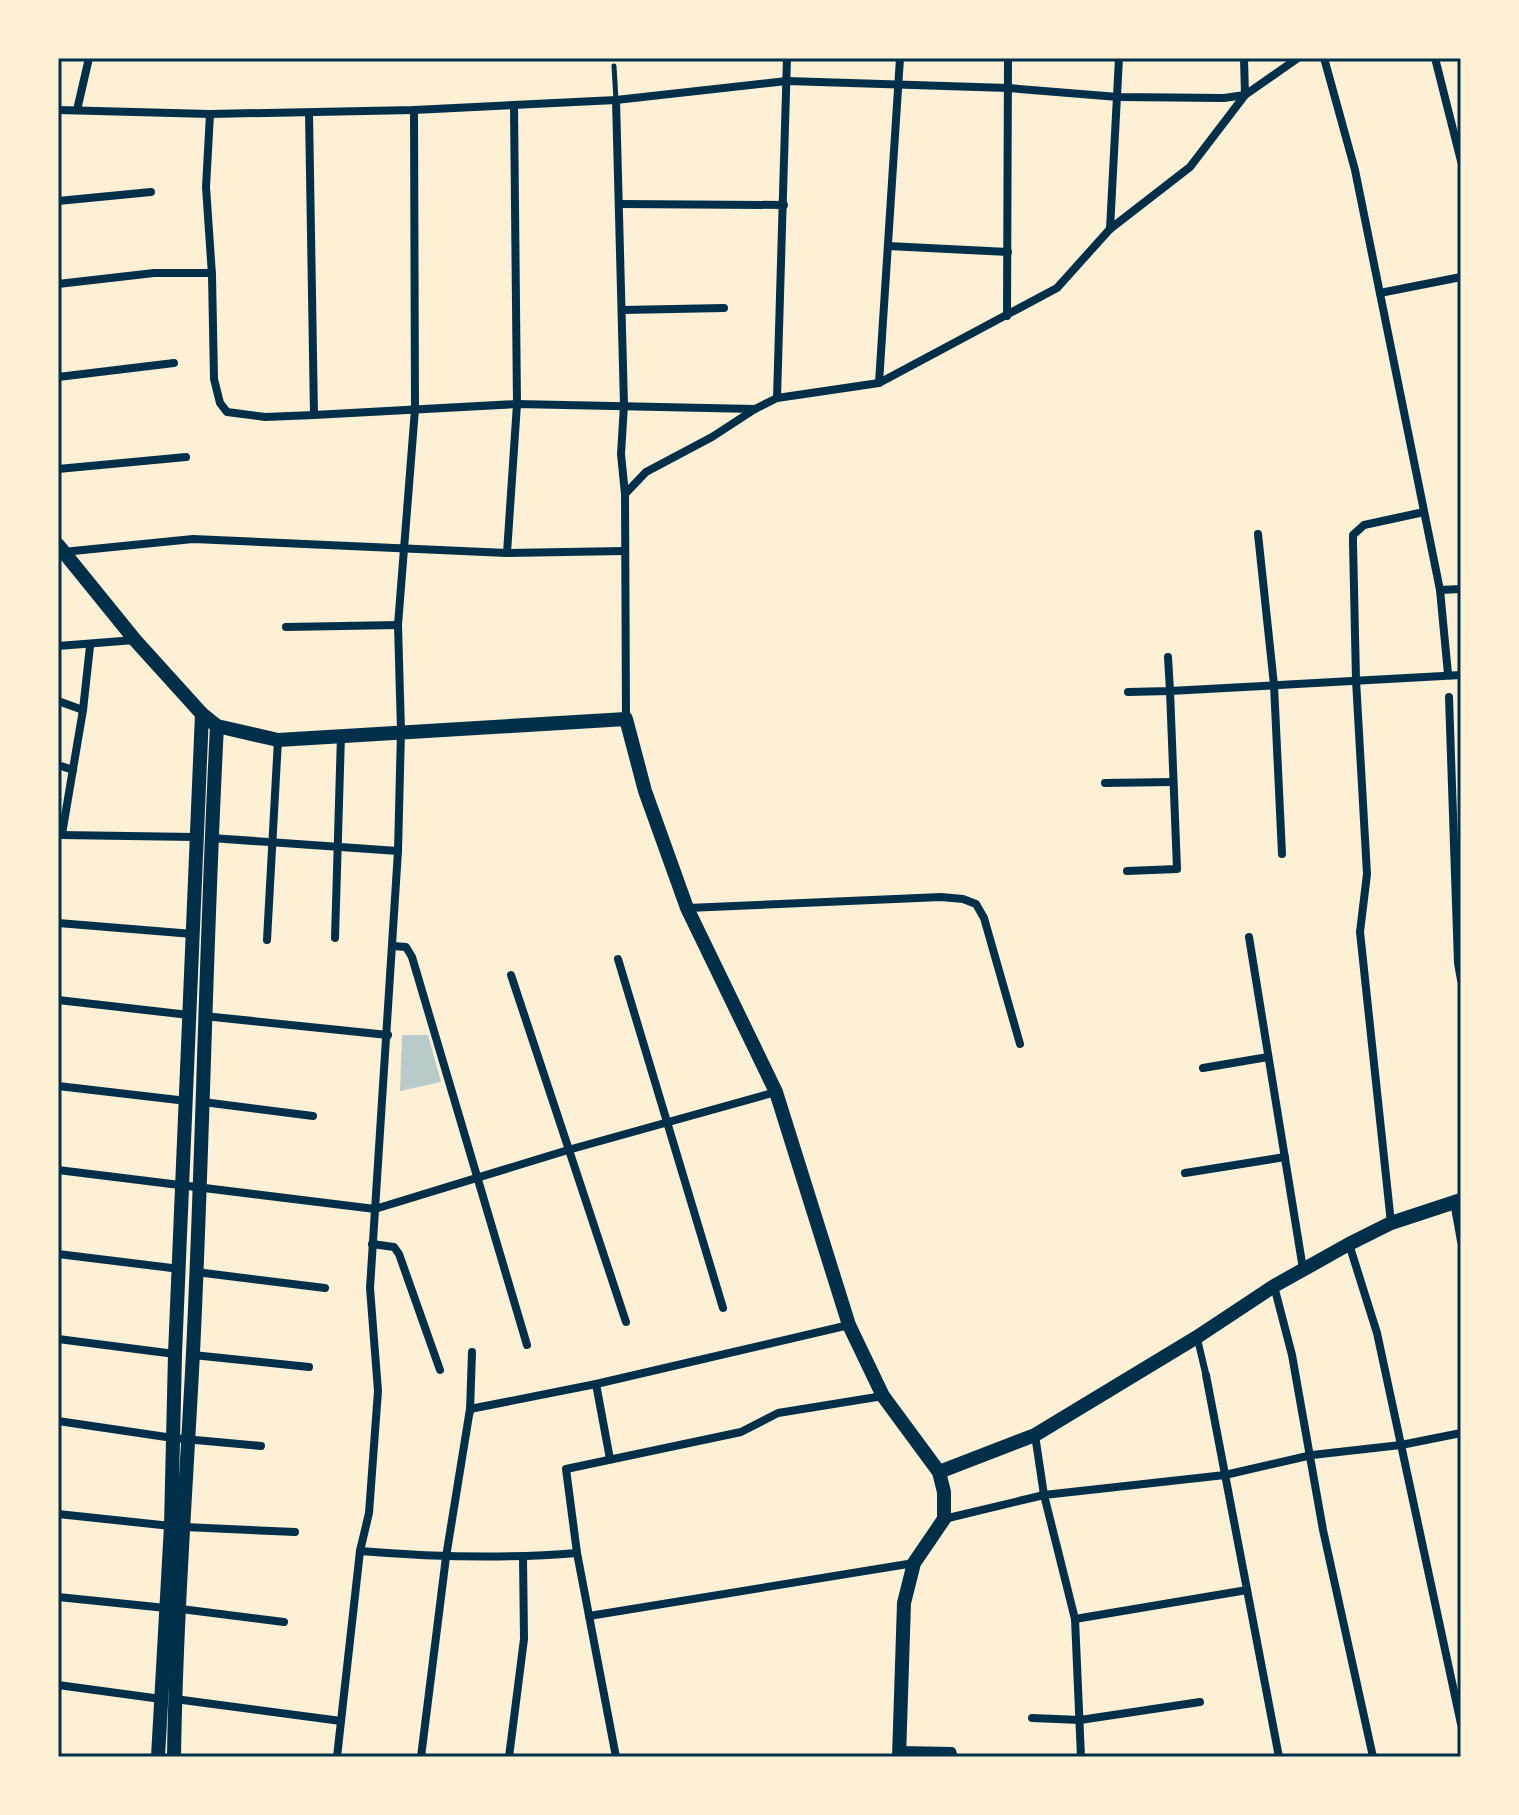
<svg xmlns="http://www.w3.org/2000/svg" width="1519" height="1815" viewBox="0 0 1519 1815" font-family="'Archivo Narrow',sans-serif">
	<rect width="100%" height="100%" fill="#fdf0d5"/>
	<path fill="#b9caca" d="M402,1035H428L441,1082L400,1091Z"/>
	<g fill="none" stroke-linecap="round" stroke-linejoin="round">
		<path stroke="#003049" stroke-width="5" d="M614,66L616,100"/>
		<path stroke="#003049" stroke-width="7" d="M1197,1337L1206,1375"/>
		<g stroke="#003049" stroke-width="8">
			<path d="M1324,58L1355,170L1440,590L1448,674"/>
			<path d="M1435,58L1461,161"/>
			<path d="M616,100L624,405L621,454L625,494"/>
			<path d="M58,110L210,114L414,110L616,100L787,81L1008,88L1118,97L1224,98L1245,95L1298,58"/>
			<path d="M77,110L89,58"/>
			<path d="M309,113L314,415L517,404L755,409"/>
			<path d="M210,114L206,187L212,275L214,379L220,403L227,412L265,417L314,415"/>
			<path d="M58,201L151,192"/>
			<path d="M620,204L784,205"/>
			<path d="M1110,229L1119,58"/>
			<path d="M888,246L1008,252"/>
			<path d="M58,284L154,273H212"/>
			<path d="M1380,293L1461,277"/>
			<path d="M622,310L724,308"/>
			<path d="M1007,316L1008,58"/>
			<path d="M58,377L174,363"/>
			<path d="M879,383L900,58"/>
			<path d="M777,398L787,58"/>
			<path d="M58,469L186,457"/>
			<path d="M1258,534L1274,685L1282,854"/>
			<path d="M63,552L193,539L507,553L624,551"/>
			<path d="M507,553L517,404L514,106"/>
			<path d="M1440,590L1461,589"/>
			<path d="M286,627L398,625"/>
			<path d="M58,646L135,640"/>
			<path d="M1128,692L1170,691L1168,657"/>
			<path d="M1449,697L1458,963L1461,980"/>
			<path d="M58,701L83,710"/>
			<path d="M626,719L625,494L646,472L712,437L755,409L777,398L879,383L1057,288L1110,229L1190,167L1245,95L1244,58"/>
			<path d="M58,765L73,770"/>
			<path d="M1105,783L1172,782"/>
			<path d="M62,834L83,710L90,646"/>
			<path d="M60,835L195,837"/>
			<path d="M211,838L398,851"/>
			<path d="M1127,871L1177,869L1170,691L1461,675"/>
			<path d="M687,908L941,897L963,899L976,904L984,918L1020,1044"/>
			<path d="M58,923L193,934"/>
			<path d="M1249,937L1303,1269"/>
			<path d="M335,938L341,735"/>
			<path d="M267,940L278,740"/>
			<path d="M393,946L406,947L412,957L527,1345"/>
			<path d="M618,959L723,1308"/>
			<path d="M511,975L626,1322"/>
			<path d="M58,1000L189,1015"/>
			<path d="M204,1016L388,1035"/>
			<path d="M1203,1068L1268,1057"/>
			<path d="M58,1086L187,1101"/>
			<path d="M203,1102L313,1116"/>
			<path d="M58,1170L375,1209L568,1150L776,1092"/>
			<path d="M1185,1173L1285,1157"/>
			<path d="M1454,1202L1461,1241"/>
			<path d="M1391,1223L1360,932L1367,874L1356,680L1353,543V535L1364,525L1424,512"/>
			<path d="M372,1244L394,1247L399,1254L440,1370"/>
			<path d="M1349,1244L1377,1333L1461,1724"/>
			<path d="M58,1254L180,1269"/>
			<path d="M196,1272L325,1288"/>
			<path d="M1274,1286L1292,1355L1323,1530L1373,1757"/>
			<path d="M58,1339L175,1354"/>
			<path d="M193,1355L309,1367"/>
			<path d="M1206,1375L1279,1757"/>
			<path d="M596,1384L610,1459"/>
			<path d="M470,1411L472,1352"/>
			<path d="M58,1421L173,1438L261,1446"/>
			<path d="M1035,1435L1044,1495L1075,1619L1081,1757"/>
			<path d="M58,1514L171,1526"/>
			<path d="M944,1519L1044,1495L1225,1475L1312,1455L1401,1445L1461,1433"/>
			<path d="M184,1527L295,1532"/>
			<path d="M360,1551C433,1557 504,1559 577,1553"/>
			<path d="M58,1597L166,1608"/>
			<path d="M181,1609L284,1622"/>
			<path d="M589,1616L914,1563"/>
			<path d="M1075,1619L1247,1590"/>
			<path d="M58,1685L161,1699"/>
			<path d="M175,1699L341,1721"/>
			<path d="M1032,1718L1080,1720L1200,1702"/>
			<path d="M900,1750L952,1751L954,1757"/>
			<path d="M337,1757L360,1551L369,1513L378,1391L370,1288L398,851L401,731L398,625L415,409L414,110"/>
			<path d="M421,1757L446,1557L470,1409L596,1384L849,1325"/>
			<path d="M509,1757L524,1639L523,1557"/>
			<path d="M616,1757L577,1553L566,1469L741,1432L778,1413L883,1396"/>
		</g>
		<g stroke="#003049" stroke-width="14">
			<path d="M58,545L135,640L202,714L217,726L278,740L626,719L645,791L687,908L776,1092L849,1325L883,1396L939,1472L944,1492V1519L914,1563L904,1603L899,1757"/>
			<path d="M939,1472L1035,1435L1197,1337L1274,1286L1349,1244L1391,1223L1461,1200"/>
			<path d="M158,1757L171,1526L175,1354L202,714"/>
			<path d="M174,1757C176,1622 186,1488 193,1353C203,1144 206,935 217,726"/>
		</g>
	</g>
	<rect width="1519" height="1815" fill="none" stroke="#fdf0d5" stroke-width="120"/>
	<rect x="60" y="60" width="1399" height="1695" fill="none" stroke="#003049" stroke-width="3"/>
</svg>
